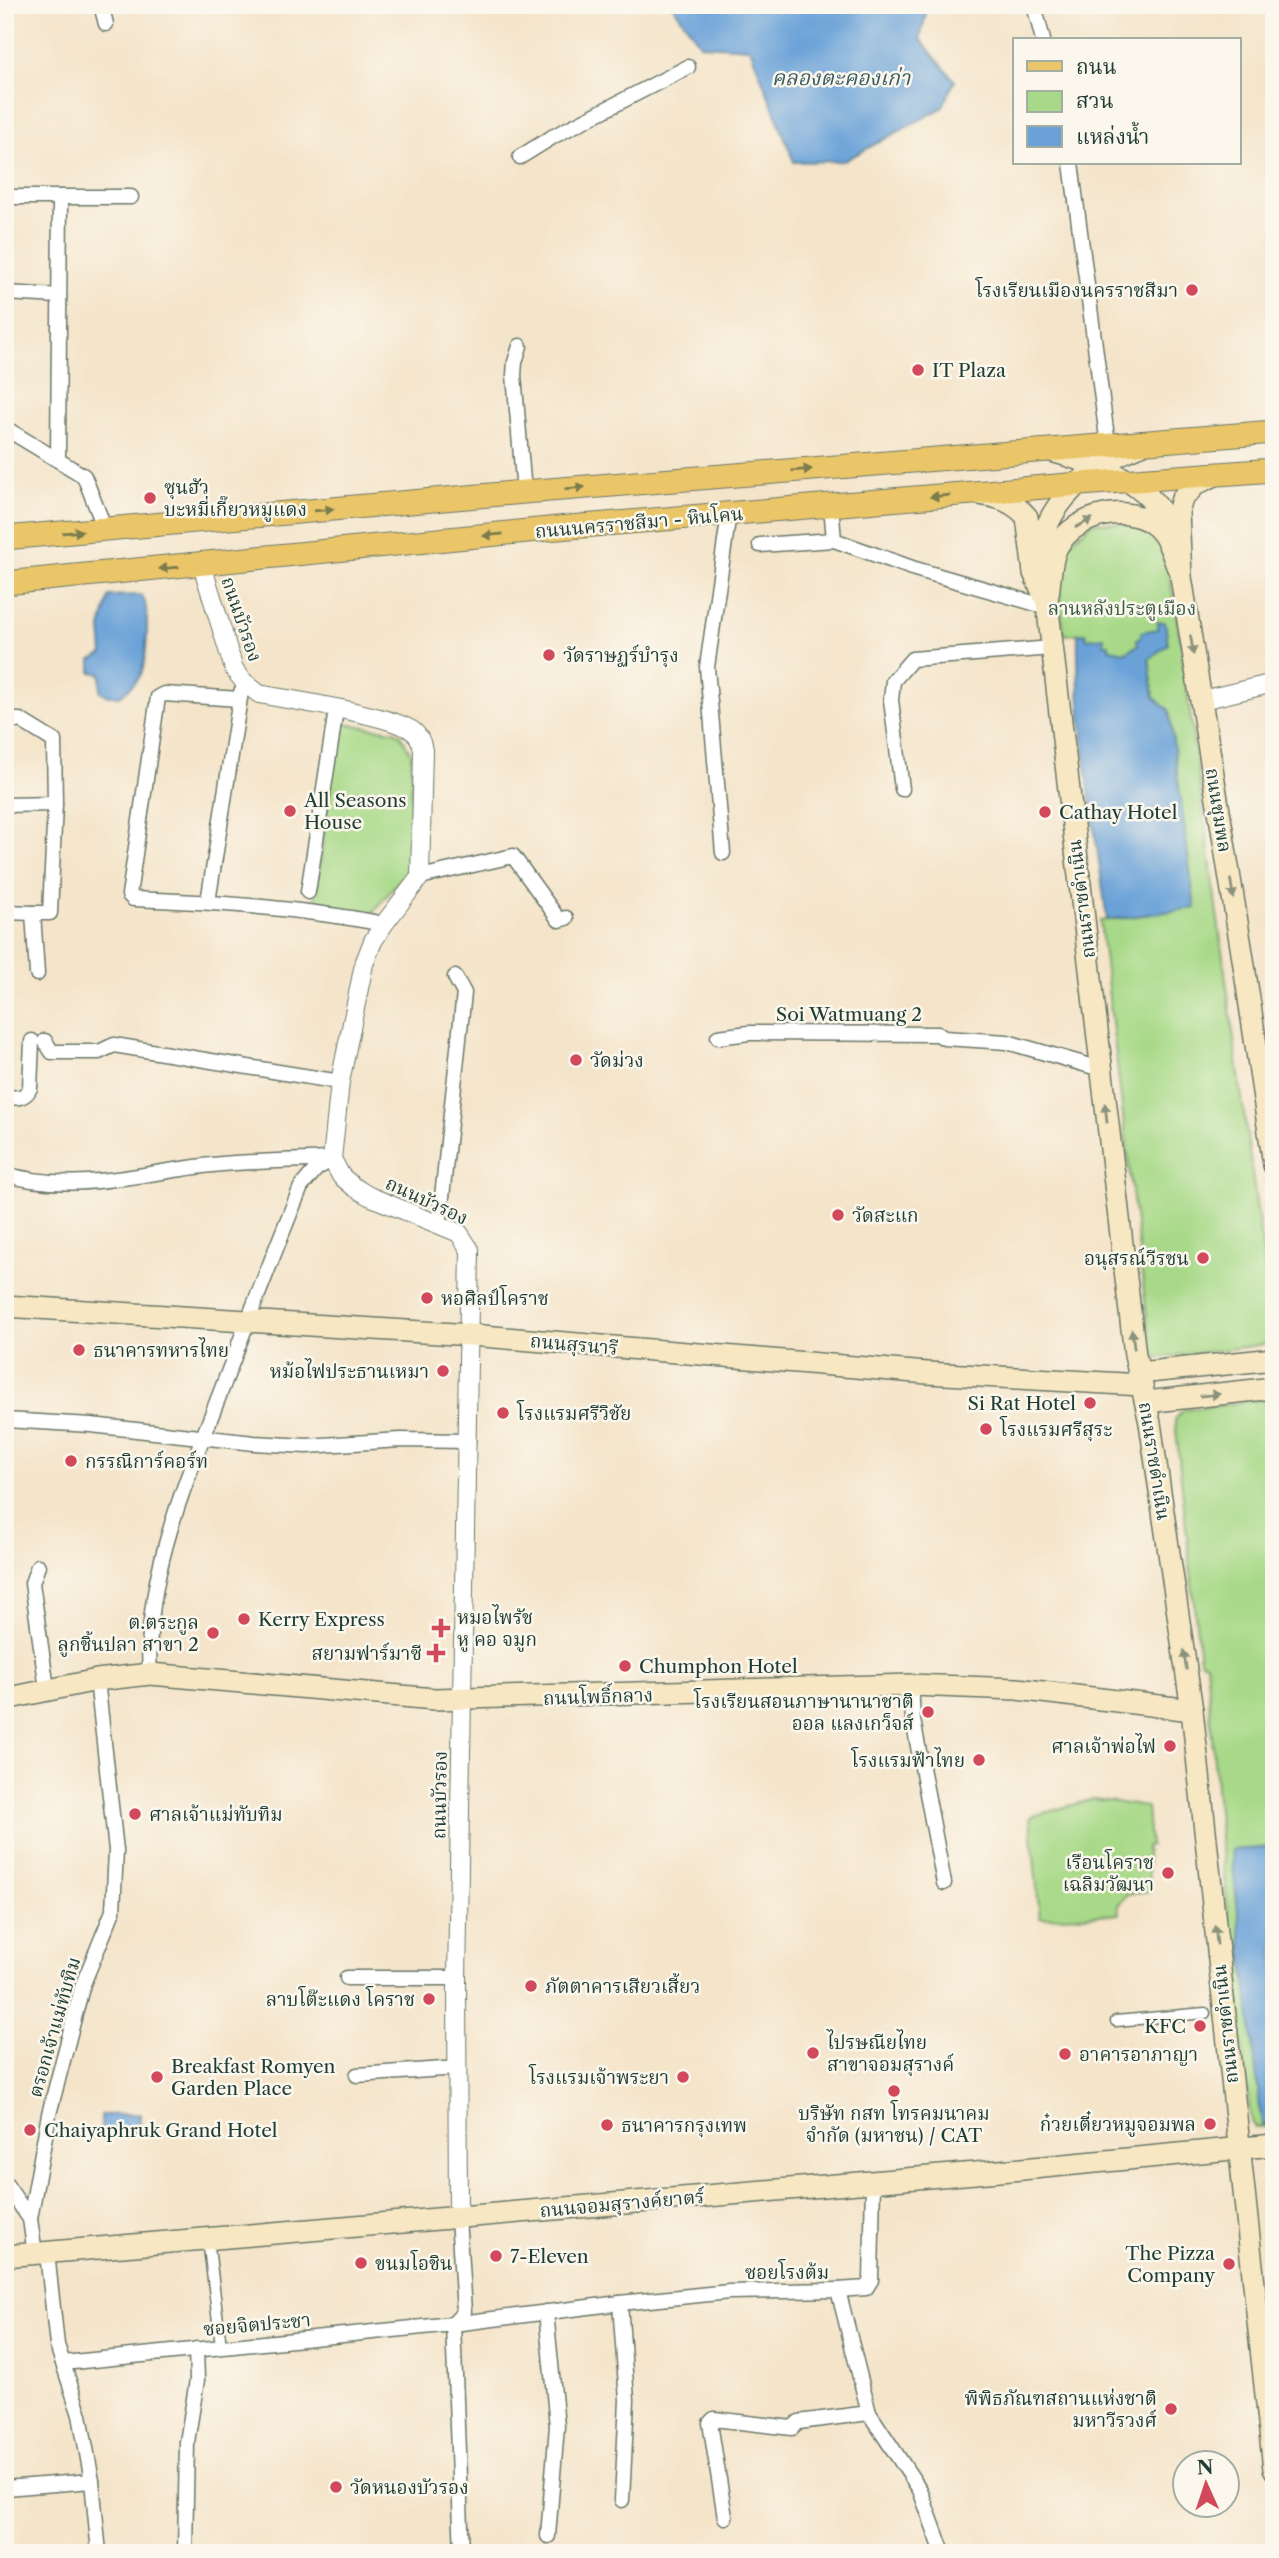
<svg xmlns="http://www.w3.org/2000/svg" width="1279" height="2558" viewBox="0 0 1279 2558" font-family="'Libre Caslon Text','Noto Serif Thai',serif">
	<rect width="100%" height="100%" fill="#fbf7ec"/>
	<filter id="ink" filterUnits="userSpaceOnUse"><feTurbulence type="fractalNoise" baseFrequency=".0143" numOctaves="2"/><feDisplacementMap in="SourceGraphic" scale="14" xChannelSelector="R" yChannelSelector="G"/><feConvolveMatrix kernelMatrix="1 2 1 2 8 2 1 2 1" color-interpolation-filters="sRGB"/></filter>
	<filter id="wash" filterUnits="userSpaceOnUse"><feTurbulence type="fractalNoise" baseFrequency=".00686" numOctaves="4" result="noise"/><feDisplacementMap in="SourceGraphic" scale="28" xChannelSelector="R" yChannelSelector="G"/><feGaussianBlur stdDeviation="1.57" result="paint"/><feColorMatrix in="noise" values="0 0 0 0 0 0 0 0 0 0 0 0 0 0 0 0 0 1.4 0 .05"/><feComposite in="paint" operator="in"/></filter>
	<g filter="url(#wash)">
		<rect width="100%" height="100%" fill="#f4e4c9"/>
		<g fill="#a8d988" stroke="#648b5e" stroke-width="2">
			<path d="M1093,522L1143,525L1166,552L1181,646L1274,1336V1340L1267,1344L1158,1358L1155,1357L1151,1351L1100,921L1195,908L1154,697L1149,659L1167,644L1158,629L1141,638L1136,647L1126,652H1116L1104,644L1086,639L1085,633L1064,635L1057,566L1061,551Z"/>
			<path d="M339,723L394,731L400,734L412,755L410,867L371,915L314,907Z"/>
			<path d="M1274,1398V2127H1255L1251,2122L1221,1848L1206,1663L1200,1661L1175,1420L1183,1410Z"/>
			<path d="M1094,1799L1147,1807L1150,1845L1146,1846L1150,1891L1127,1894L1118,1905L1119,1914L1040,1918L1030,1817Z"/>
		</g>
		<g fill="#6aa2d8" stroke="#447086" stroke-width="2">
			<path d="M672,5H928L920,39L955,81L942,108L844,161L794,162L750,48L701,45Z"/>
			<path d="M141,595C151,605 147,663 140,676C135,684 127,690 120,696H109L100,691L101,674L91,672V660L103,654L101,628L109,596Z"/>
			<path d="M1157,622H1165L1168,644L1149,659L1154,697L1169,710L1195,908L1107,920C1095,826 1076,729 1078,634L1086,633L1087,639L1104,637V644H1109V649L1126,652L1138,645L1137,639L1141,638V632L1158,629Z"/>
			<path d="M1274,1847V2123L1262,2125L1231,1850Z"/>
			<path d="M140,2114V2134L101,2135V2115Z"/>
		</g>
	</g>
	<g filter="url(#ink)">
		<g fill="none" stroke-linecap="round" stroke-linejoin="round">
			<g stroke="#6a7768" stroke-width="13">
				<g id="pedestrian">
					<path d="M1116,2021L1205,2013"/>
					<path d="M208,2239L221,2346"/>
				</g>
			</g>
			<g stroke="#6a7768" stroke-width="17">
				<g id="minor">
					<path d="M101,5L106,24"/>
					<path d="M1034,5L1043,40"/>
					<path d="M520,157L554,136L688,67"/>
					<path d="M1071,163L1108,445"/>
					<path d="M5,197H131"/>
					<path d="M5,293L59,296"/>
					<path d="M520,346L515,362L514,375L524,492"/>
					<path d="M5,428L84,476L105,529"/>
					<path d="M58,459L60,197"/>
					<path d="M831,505L834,540"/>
					<path d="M760,545L834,540L915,569L1047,607"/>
					<path d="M239,699L164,694L158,697L129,895L133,899C217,902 302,908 384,924"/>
					<path d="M5,720H20L54,741L55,804L50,913H33L37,974"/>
					<path d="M902,789L891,700L893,681L912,659L1052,648"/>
					<path d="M5,805L55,804"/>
					<path d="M723,853L707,667L729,513"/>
					<path d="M420,877L513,856L559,920L566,918"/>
					<path d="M308,892L336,710"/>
					<path d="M208,902L241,692"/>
					<path d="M5,912L33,913"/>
					<path d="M718,1037L749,1033L938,1034L944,1038L1007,1042L1101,1069"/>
					<path d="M45,1041L52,1052H99L114,1045L340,1082"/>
					<path d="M5,1097C16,1098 25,1099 30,1088L32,1041"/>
					<path d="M5,1174C74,1195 143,1172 212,1165C251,1161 291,1161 330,1159"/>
					<path d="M439,1225L464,993L455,977"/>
					<path d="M5,1420L91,1425L254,1443L307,1446L400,1440L468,1441"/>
					<path d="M38,1566L32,1583L47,1689"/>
					<path d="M150,1674C143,1579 187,1479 221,1391C247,1323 273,1254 301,1187L316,1169L332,1159"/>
					<path d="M911,1685L913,1720L944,1883"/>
					<path d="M347,1978H457"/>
					<path d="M357,2075L458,2068"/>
					<path d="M5,2183L30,2219L35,2254"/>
					<path d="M458,2217L464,2312L453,2324L462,2553"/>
					<path d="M30,2219L49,2114L83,1984L113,1911L116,1850L97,1680"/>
					<path d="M47,2253L57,2345L80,2415L92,2481L99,2553"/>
					<path d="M838,2290L866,2288L871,2280L873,2181"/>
					<path d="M620,2303L627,2400L622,2500"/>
					<path d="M546,2312L557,2426L548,2536"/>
					<path d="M63,2363L453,2324L620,2303L729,2292L838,2290L869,2413L920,2490L943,2553"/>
					<path d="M5,2488L92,2481"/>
					<path d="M725,2517L710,2423L714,2419L792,2428L799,2422L869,2413"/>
					<path d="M185,2553L187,2442L197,2380L196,2349"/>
				</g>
			</g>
			<g stroke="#6a7768" stroke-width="20">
				<g id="tertiary">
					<path d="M202,565L234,669L244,682L259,694C290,700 392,715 413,731C419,736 422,743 423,750L420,877L384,924L373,941L364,964L340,1082L332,1159L341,1176L354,1187L369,1196L459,1233L470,1250L457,1978L458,2217"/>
					<path d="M1202,700L1274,683"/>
				</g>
			</g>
			<g stroke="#6a7768" stroke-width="24">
				<g id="secondary">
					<path d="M1051,451C1098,464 1155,482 1172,534"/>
					<path d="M1215,475L1196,484L1182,499L1178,512L1181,577L1243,959L1274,1165"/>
					<path d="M979,494C997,496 1015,502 1027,517L1034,573L1047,602L1135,1355L1150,1423L1192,1710L1274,2469"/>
					<path d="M1042,561C1036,508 1096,461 1141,445"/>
					<path d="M1047,600C1051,582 1049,563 1057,547C1075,514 1130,502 1157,527C1168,537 1172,553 1177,566"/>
					<path d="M5,1306L471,1335L927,1373L1142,1385"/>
					<path d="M1139,1373L1274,1359"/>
					<path d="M1146,1402L1274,1388"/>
					<path d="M5,1699L97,1680L150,1674L435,1699L911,1685L1017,1689L1192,1710"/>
					<path d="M5,2256L1022,2169L1274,2145"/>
				</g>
			</g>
			<g stroke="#6a7768" stroke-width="25">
				<g id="primary">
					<path d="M5,538L524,492L1274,432"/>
					<path d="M5,583L558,528L1080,484L1274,470"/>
				</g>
			</g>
			<use href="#pedestrian" stroke="#fff" stroke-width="10"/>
			<use href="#minor" stroke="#fff" stroke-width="14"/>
			<use href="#tertiary" stroke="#fff" stroke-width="18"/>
			<use href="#secondary" stroke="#f7e8c3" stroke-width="21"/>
			<use href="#primary" stroke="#ebc669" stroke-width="23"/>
		</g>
		<defs><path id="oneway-solid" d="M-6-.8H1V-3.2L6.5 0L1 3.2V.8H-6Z" transform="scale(1.75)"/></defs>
		<g fill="#7b7b4c">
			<use href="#oneway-solid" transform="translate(802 470) rotate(-5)"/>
			<use href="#oneway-solid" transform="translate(575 488) rotate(-5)"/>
			<use href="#oneway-solid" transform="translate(940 496) rotate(175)"/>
			<use href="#oneway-solid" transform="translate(324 510) rotate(-5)"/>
			<use href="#oneway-solid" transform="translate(73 532) rotate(-5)"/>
			<use href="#oneway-solid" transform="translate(493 535) rotate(174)"/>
			<use href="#oneway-solid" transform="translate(169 568) rotate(175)"/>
		</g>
		<g fill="#8b927c">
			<use href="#oneway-solid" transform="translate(1084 523) rotate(-29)"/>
			<use href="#oneway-solid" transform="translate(1192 645) rotate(81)"/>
			<use href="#oneway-solid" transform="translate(1232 889) rotate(81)"/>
			<use href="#oneway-solid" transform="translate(1106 1113) rotate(-96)"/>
			<use href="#oneway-solid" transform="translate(1133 1339) rotate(-97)"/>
			<use href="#oneway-solid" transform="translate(1210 1395) rotate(-6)"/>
			<use href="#oneway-solid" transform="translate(1185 1660) rotate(-98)"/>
			<use href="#oneway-solid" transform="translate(1216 1935) rotate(-96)"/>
		</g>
	</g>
	<g fill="#d1495b" stroke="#fbf7ec" stroke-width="2.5">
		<circle cx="1192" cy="290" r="7"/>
		<circle cx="918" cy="370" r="7"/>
		<circle cx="150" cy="498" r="7"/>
		<circle cx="549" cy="655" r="7"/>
		<circle cx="290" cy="811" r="7"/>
		<circle cx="1045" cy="812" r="7"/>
		<circle cx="576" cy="1060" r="7"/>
		<circle cx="838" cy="1215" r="7"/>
		<circle cx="1203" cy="1258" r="7"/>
		<circle cx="427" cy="1298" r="7"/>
		<circle cx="79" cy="1350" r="7"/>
		<circle cx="443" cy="1371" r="7"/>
		<circle cx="1090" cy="1403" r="7"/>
		<circle cx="503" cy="1413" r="7"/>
		<circle cx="986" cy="1429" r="7"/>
		<circle cx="71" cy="1461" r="7"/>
		<circle cx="244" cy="1619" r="7"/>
		<path d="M437.5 1617.5h7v7h7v7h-7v7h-7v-7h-7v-7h7z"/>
		<circle cx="213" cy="1633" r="7"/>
		<path d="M432.5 1642.5h7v7h7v7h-7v7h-7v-7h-7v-7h7z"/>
		<circle cx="625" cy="1666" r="7"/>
		<circle cx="928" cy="1712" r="7"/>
		<circle cx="1170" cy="1746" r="7"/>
		<circle cx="979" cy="1760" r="7"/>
		<circle cx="135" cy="1814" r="7"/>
		<circle cx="1168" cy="1873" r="7"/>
		<circle cx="531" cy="1986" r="7"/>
		<circle cx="429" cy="1999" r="7"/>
		<circle cx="1200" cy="2026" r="7"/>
		<circle cx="813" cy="2053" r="7"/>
		<circle cx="1065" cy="2054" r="7"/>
		<circle cx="157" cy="2077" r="7"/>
		<circle cx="683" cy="2077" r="7"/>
		<circle cx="894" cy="2091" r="7"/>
		<circle cx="1210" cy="2124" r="7"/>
		<circle cx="607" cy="2125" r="7"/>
		<circle cx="30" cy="2130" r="7"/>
		<circle cx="496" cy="2256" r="7"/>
		<circle cx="361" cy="2263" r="7"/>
		<circle cx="1229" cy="2264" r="7"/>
		<circle cx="1171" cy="2409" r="7"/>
		<circle cx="336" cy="2487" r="7"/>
	</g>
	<g text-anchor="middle" stroke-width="5" stroke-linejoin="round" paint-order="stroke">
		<g font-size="19" fill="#1f3d34" stroke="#fbf7ec" text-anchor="start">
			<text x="1178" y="297" text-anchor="end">โรงเรียนเมืองนครราชสีมา</text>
			<text x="932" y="377">IT Plaza</text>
			<text x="164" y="494">ซุนฮัว<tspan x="164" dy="22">บะหมี่เกี๊ยวหมูแดง</tspan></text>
			<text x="563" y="662">วัดราษฏร์บำรุง</text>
			<text x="304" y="807">All Seasons<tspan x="304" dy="22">House</tspan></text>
			<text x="1059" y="819">Cathay Hotel</text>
			<text x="590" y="1067">วัดม่วง</text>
			<text x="852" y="1222">วัดสะแก</text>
			<text x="1189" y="1265" text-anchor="end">อนุสรณ์วีรชน</text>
			<text x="441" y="1305">หอศิลป์โคราช</text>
			<text x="93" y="1357">ธนาคารทหารไทย</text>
			<text x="429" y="1378" text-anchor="end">หม้อไฟประธานเหมา</text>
			<text x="1076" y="1410" text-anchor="end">Si Rat Hotel</text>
			<text x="517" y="1420">โรงแรมศรีวิชัย</text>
			<text x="1000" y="1436">โรงแรมศรีสุระ</text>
			<text x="85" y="1468">กรรณิการ์คอร์ท</text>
			<text x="457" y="1624">หมอไพรัช<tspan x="457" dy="22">หู คอ จมูก</tspan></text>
			<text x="258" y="1626">Kerry Express</text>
			<text x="199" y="1629" text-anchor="end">ต.ตระกูล<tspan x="199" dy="22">ลูกชิ้นปลา สาขา 2</tspan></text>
			<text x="422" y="1660" text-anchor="end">สยามฟาร์มาซี</text>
			<text x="639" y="1673">Chumphon Hotel</text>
			<text x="914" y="1708" text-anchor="end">โรงเรียนสอนภาษานานาชาติ<tspan x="914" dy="22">ออล แลงเกว็จส์</tspan></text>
			<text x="1156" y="1753" text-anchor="end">ศาลเจ้าพ่อไฟ</text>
			<text x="965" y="1767" text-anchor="end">โรงแรมฟ้าไทย</text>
			<text x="149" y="1821">ศาลเจ้าแม่ทับทิม</text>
			<text x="1154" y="1869" text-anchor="end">เรือนโคราช<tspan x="1154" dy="22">เฉลิมวัฒนา</tspan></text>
			<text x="545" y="1993">ภัตตาคารเสียวเสี้ยว</text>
			<text x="415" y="2006" text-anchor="end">ลาบโต๊ะแดง โคราช</text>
			<text x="1186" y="2033" text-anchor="end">KFC</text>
			<text x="827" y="2049">ไปรษณียไทย<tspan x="827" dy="22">สาขาจอมสุรางค์</tspan></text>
			<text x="1079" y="2061">อาคารอาภาญา</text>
			<text x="171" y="2073">Breakfast Romyen<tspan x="171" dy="22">Garden Place</tspan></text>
			<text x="669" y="2084" text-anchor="end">โรงแรมเจ้าพระยา</text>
			<text x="894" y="2120" text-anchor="middle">บริษัท กสท โทรคมนาคม<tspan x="894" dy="22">จำกัด (มหาชน) / CAT</tspan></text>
			<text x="1196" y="2131" text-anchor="end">ก๋วยเตี๋ยวหมูจอมพล</text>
			<text x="621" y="2132">ธนาคารกรุงเทพ</text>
			<text x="44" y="2137">Chaiyaphruk Grand Hotel</text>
			<text x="1215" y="2260" text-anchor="end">The Pizza<tspan x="1215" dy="22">Company</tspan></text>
			<text x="510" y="2263">7-Eleven</text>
			<text x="375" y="2270">ขนมโอชิน</text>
			<text x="1157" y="2405" text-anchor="end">พิพิธภัณฑสถานแห่งชาติ<tspan x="1157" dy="22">มหาวีรวงศ์</tspan></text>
			<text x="350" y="2494">วัดหนองบัวรอง</text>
		</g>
		<g font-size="19" fill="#1f3d34" stroke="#fbf7ec">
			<text transform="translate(639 522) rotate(-5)" y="7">ถนนนครราชสีมา - หินโคน</text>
			<text transform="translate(242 619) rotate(71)" y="7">ถนนบัวรอง</text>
			<text transform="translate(1219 810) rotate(81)" y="7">ถนนชุมพล</text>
			<text transform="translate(1081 899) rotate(-97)" y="7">ถนนราชดำเนิน</text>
			<text x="849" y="1021">Soi Watmuang 2</text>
			<text transform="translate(427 1200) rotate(25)" y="7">ถนนบัวรอง</text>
			<text transform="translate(574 1344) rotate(5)" y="7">ถนนสุรนารี</text>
			<text transform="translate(1155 1461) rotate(81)" y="7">ถนนราชดำเนิน</text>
			<text transform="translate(598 1696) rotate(-2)" y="7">ถนนโพธิ์กลาง</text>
			<text transform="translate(439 1795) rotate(-89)" y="7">ถนนบัวรอง</text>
			<text transform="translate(1225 2024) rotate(-96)" y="7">ถนนราชดำเนิน</text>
			<text transform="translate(54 2027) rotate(-74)" y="7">ตรอกเจ้าแม่ทับทิม</text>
			<text transform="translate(622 2203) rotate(-5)" y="7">ถนนจอมสุรางค์ยาตร์</text>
			<text x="787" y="2279">ซอยโรงต้ม</text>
			<text transform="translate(257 2324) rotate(-5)" y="7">ซอยจิตประชา</text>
		</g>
		<g font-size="19" fill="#3a5c45" stroke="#fbf7ec">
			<text x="1122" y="615">ลานหลังประตูเมือง</text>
		</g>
		<g font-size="21" font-style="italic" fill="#365b65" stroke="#fbf7ec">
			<text x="841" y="85">คลองตะคองเก่า</text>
		</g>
	</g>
	<rect width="1279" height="2558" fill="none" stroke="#fbf7ec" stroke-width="28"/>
	<rect x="1013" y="38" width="228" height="126" fill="#fbf7ec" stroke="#a3ada2" stroke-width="2"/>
	<rect x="1027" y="61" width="35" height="10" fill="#ebc669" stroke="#a3ada2" stroke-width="2"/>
	<text x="1076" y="74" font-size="21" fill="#1f3d34">ถนน</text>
	<rect x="1027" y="91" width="35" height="21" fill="#a8d988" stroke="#a3ada2" stroke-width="2"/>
	<text x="1076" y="108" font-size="21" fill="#1f3d34">สวน</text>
	<rect x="1027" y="126" width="35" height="21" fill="#6aa2d8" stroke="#a3ada2" stroke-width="2"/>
	<text x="1076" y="144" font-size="21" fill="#1f3d34">แหล่งน้ำ</text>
	<g transform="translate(1206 2484) rotate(357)"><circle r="33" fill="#fbf7ec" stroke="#a3ada2" stroke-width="2"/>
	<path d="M0-5L12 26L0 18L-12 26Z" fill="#d1495b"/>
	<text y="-10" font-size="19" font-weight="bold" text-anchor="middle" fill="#1f3d34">N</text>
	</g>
</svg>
